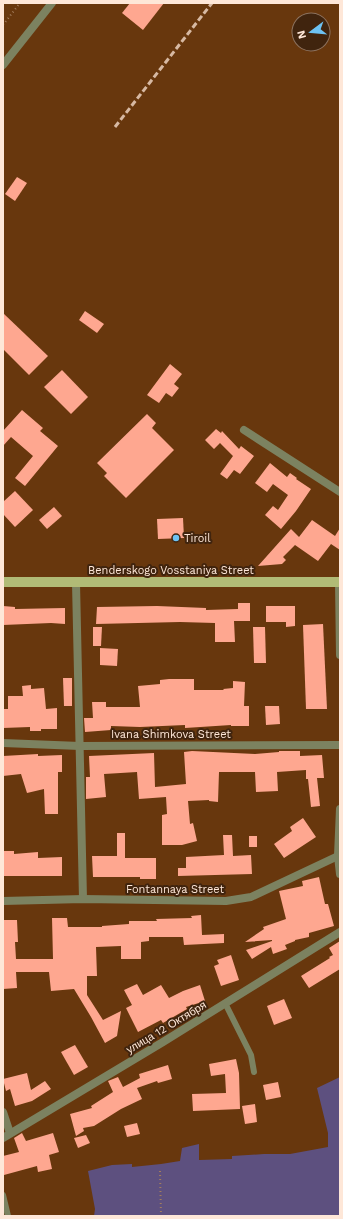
<svg xmlns="http://www.w3.org/2000/svg" width="343" height="1219" viewBox="0 0 343 1219" font-family="'Work Sans',sans-serif">
	<rect width="100%" height="100%" fill="#68370d"/>
	<path fill="#5d507f" d="M340,1077V1216H94L95,1209L88,1171L112,1165L132,1164V1167L161,1164L180,1161L182,1148L199,1144V1160L232,1159V1156L264,1154H290L328,1147V1133L317,1088Z"/>
	<g fill="#fea790">
		<path d="M130,3H164L143,30L122,13Z"/>
		<path d="M17,177L27,183L15,201L5,194Z"/>
		<path d="M85,311L104,324L97,333L79,320Z"/>
		<path d="M3,313L48,356L29,375L3,349Z"/>
		<path d="M170,364L182,374L174,384L179,388L172,397L166,393L159,403L147,395Z"/>
		<path d="M62,370L88,397L71,414L44,387Z"/>
		<path d="M22,410L43,428L40,431L58,446L25,486L15,478L33,456L11,437L3,446V431Z"/>
		<path d="M147,414L156,423L152,428L174,450L126,498L104,476L107,473L97,463Z"/>
		<path d="M216,429L221,433L222,431L239,449L241,446L254,456L240,474L234,470L227,479L220,474L233,456L220,443L214,449L205,440Z"/>
		<path d="M270,463L287,477L290,473L297,478L296,479L311,489L296,511L281,529L265,515L273,506L278,510L288,495L273,484L267,492L255,483Z"/>
		<path d="M15,491L33,510L15,527L3,514V502Z"/>
		<path d="M54,507L62,516L47,529L39,520Z"/>
		<path d="M183,518L184,538L158,539L157,519Z"/>
		<path d="M312,520L335,536L340,528V550L331,544L318,561L295,545L283,557L286,560L282,564L258,566L291,529L299,537Z"/>
		<path d="M238,603H250V621H234L235,642H215V623L180,622L96,624L97,607L157,606L206,608V610L238,609Z"/>
		<path d="M3,606L15,607V609L65,608V624L51,623L3,625Z"/>
		<path d="M266,606H295V626L286,627V622H266Z"/>
		<path d="M323,624L327,709H306L303,625Z"/>
		<path d="M93,627H102L101,646H93Z"/>
		<path d="M253,627H265L266,663H254Z"/>
		<path d="M100,648L118,649L117,666L100,665Z"/>
		<path d="M63,678H72V706H64Z"/>
		<path d="M169,679H194V690H224L223,689L233,688V681L245,682L244,706H249V726H231V725L185,728V725L140,727L111,726V730L85,732L84,718H93L92,702H106V707H140L138,686L160,684V680Z"/>
		<path d="M31,685V689L44,688L46,709L57,708V729H41V731H30V727L3,728V709H8V696H23L22,686Z"/>
		<path d="M265,706H279L280,724L266,725Z"/>
		<path d="M192,751L255,754L279,752V751H300V756L322,755L324,778H317L320,806L311,807L308,779H306V770L277,772L278,791L256,792L255,772H219L218,802L209,801V800L188,801L190,824L193,823L197,841L182,845H162V815L167,814L166,797L139,799L137,772L104,774L106,797L86,799V777H90L89,756L154,753L155,787L186,784L184,752Z"/>
		<path d="M38,754V756L62,755V772H58V814H45L44,789L27,793L21,774L3,776V756Z"/>
		<path d="M303,818L316,837L284,858L274,844L292,831L290,827Z"/>
		<path d="M117,833H125V858H156V879H140V877H93L92,856H117Z"/>
		<path d="M223,835H232L233,856L251,855L252,874L178,876V868H186V857L224,855Z"/>
		<rect x="249" y="836" width="8" height="11"/>
		<path d="M3,851H14V854L38,852V858L62,857V876H3Z"/>
		<path d="M319,877L325,904H328L334,926L309,933V937L295,940V941L285,945L287,949L273,954L271,947L252,959L246,950L272,941V940L245,942L264,929L263,927L286,919L279,891L303,886L302,881Z"/>
		<path d="M201,915L202,935L224,934V943L184,945L183,937H149V941L141,942V959H121V946L96,947L97,976H87V995L103,1020L121,1011L117,1036L105,1043L91,1017L74,989L51,991L49,972H16L17,988L3,989V920H17L18,942H15L16,959H53L52,918H67L68,927H102V926L129,924V921H157L156,919L192,918L191,916Z"/>
		<path d="M340,941V969L309,988L301,976L330,958L329,957L333,955L329,948Z"/>
		<path d="M231,955L239,980L221,986L214,966L219,964L217,960Z"/>
		<path d="M137,984L143,995L161,985L169,998L183,991L200,985L205,1001L186,1007L187,1009L163,1023L161,1020L138,1032L126,1008L132,1005L124,990Z"/>
		<path d="M284,999L292,1018L274,1025L267,1006Z"/>
		<path d="M75,1045L88,1067L74,1075L61,1052Z"/>
		<path d="M236,1059L239,1073L240,1109L193,1111L192,1094L226,1093L225,1074L211,1076L209,1064Z"/>
		<path d="M168,1065L172,1079L158,1083L157,1081L137,1088L142,1099L121,1109L94,1126L83,1128L84,1131L76,1136L70,1114L92,1108L91,1106L113,1092L108,1081L118,1077L123,1087L140,1078L139,1074Z"/>
		<path d="M27,1073L31,1090L45,1081L51,1089L32,1101L15,1106L10,1089L6,1091L3,1079Z"/>
		<path d="M278,1082L281,1097L266,1100L263,1085Z"/>
		<path d="M255,1104L257,1122L245,1124L242,1106Z"/>
		<path d="M137,1123L140,1134L127,1137L124,1126Z"/>
		<path d="M22,1133L26,1141L53,1133L59,1152L49,1155L52,1169L38,1172L37,1166L4,1175L3,1170V1156L19,1152L14,1138Z"/>
		<path d="M86,1135L90,1143L78,1148L74,1138Z"/>
	</g>
	<g fill="none" stroke-linecap="round" stroke-linejoin="round">
		<g stroke="#a37d5d" stroke-width="2" stroke-dasharray="1 3" stroke-linecap="butt">
			<path d="M3,25L20,3"/>
			<path d="M160,1171L161,1216"/>
		</g>
		<g stroke="#7c8260" stroke-width="6">
			<path d="M225,1003L251,1055L254,1072"/>
			<path d="M3,1195L8,1216"/>
		</g>
		<g stroke="#7c8260" stroke-width="8">
			<path d="M244,430L340,492"/>
			<path d="M339,582L340,655"/>
			<path d="M76,583L83,899"/>
			<path d="M3,743L80,746L340,745"/>
			<path d="M340,809L338,856L340,874"/>
			<path d="M3,901L83,899L226,901L251,897L338,856"/>
			<path d="M3,1112L10,1133"/>
			<path d="M3,1138L163,1042L340,932"/>
		</g>
		<path stroke="#7c8260" stroke-width="8" d="M3,65L52,3"/>
		<path stroke="#b1bb76" stroke-width="10" d="M3,582H340"/>
		<path stroke="#d7b9a3" stroke-width="3" stroke-dasharray="6 3" stroke-linecap="butt" d="M115,127L212,3"/>
	</g>
	<circle fill="#6dc2f3" stroke="#40240e" stroke-width="1.5" cx="176" cy="538" r="4"/>
	<g text-anchor="middle" stroke-width="4" stroke-linejoin="round" paint-order="stroke">
		<g font-size="11" fill="#fee7d8" stroke="#40240e" text-anchor="start">
			<text x="184" y="542">Tiroil</text>
		</g>
		<g font-size="11" fill="#fee7d8" stroke="#40240e">
			<text x="171" y="574">Benderskogo Vosstaniya Street</text>
			<text x="171" y="738">Ivana Shimkova Street</text>
			<text x="175" y="893">Fontannaya Street</text>
			<text transform="translate(166 1027) rotate(-31)" y="4">улица 12 Октября</text>
		</g>
	</g>
	<rect width="343" height="1219" fill="none" stroke="#fee7d8" stroke-width="8"/>
	<g transform="translate(311 32) rotate(254)"><circle r="19" fill="#40240e" stroke="#8c725f"/>
	<path d="M0-3L7 15L0 10L-7 15Z" fill="#6dc2f3"/>
	<text y="-6" font-size="11" font-weight="bold" text-anchor="middle" fill="#fee7d8">N</text>
	</g>
</svg>
